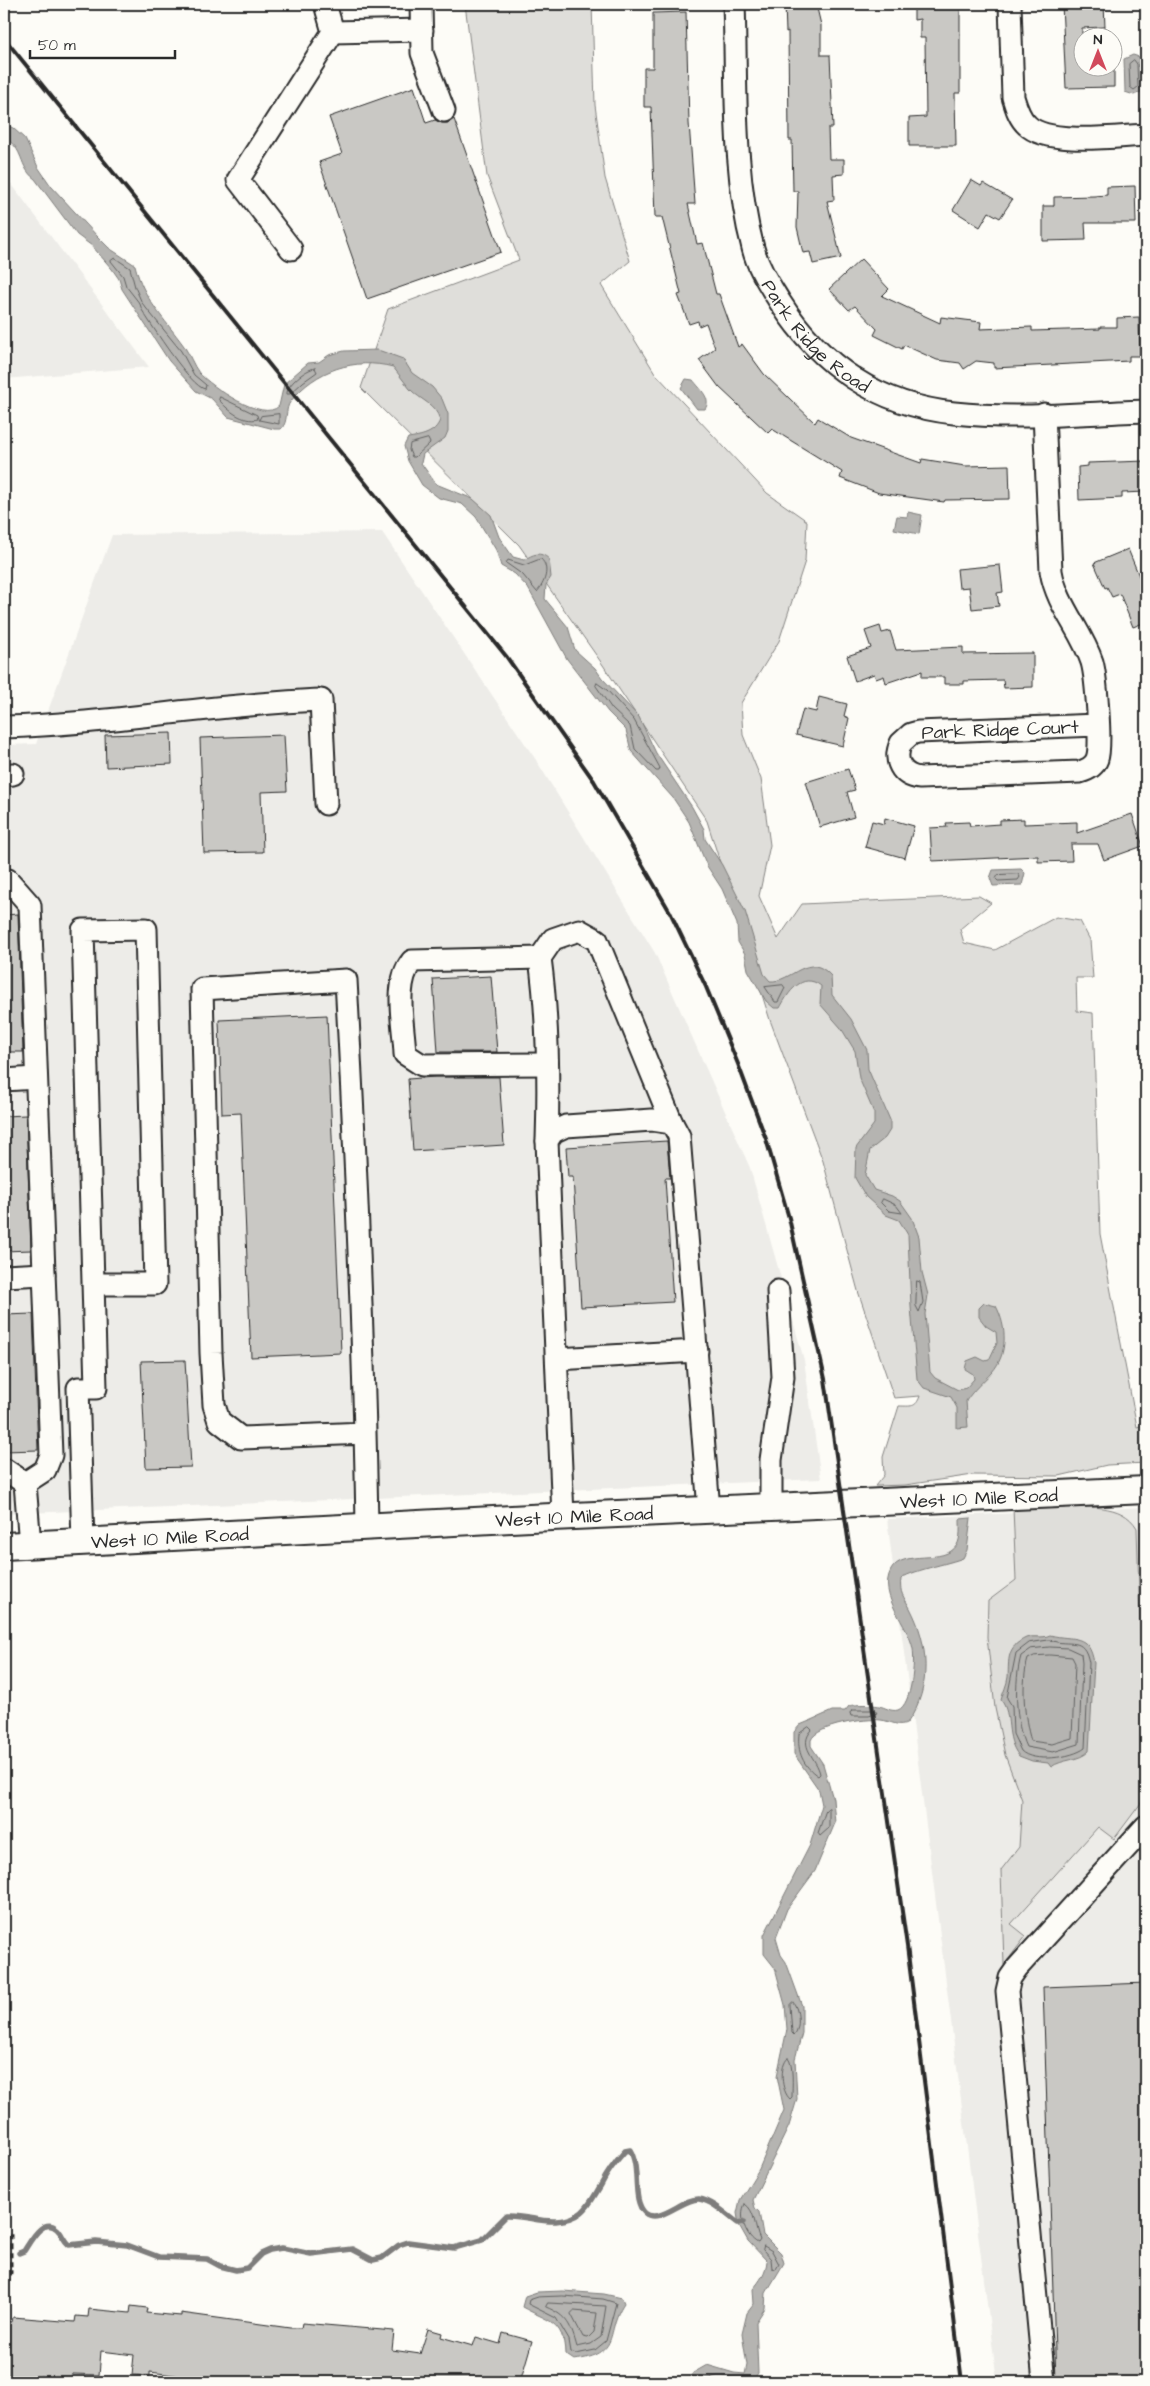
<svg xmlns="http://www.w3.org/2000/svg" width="1150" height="2386" viewBox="0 0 1150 2386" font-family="'Architects Daughter',sans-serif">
	<rect width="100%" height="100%" fill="#fdfcf7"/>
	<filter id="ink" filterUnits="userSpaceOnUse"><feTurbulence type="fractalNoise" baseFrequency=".02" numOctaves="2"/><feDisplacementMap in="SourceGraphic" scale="10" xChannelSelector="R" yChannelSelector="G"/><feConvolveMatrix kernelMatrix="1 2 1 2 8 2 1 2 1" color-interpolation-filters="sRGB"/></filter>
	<g filter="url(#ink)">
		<g fill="#edece8">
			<path d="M4,174L149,367L4,379Z"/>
			<path d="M382,532L536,760L655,953L750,1168L804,1360L821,1479L4,1514V745L36,744L112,535Z"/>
			<path d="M1146,1507V2382H997L887,1519Z"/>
		</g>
		<g fill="#dfdeda" stroke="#858482">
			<path d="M465,4H592L595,105L605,178L630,261L601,285L655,373L767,493L807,521L805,561L779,641L741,703L743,735L761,779L770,845L759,896L778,939L802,904L979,896L991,903L960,929L964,943L995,950L1056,917L1080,921L1090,940L1093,978H1076L1077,1011L1093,1013L1100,1234L1137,1427L1146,1424V1463L1107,1465L1059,1476L973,1475L905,1485L875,1486L884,1475L883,1457L899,1406C911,1406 916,1408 920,1396L894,1398L858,1291L823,1161L770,1020L707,821L603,665L519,545L361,388L388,309L519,260L487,176Z"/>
			<path d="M1059,1506C1086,1508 1122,1502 1137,1528L1145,1785L1141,1803L1114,1839L1098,1827L1011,1924L1026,1936L1004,1965L1001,1870L1019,1847L1022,1800L1005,1755L995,1708L987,1637L988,1601L1016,1580L1013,1508Z"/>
		</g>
		<g fill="#b5b4b1" stroke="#7e7d7b">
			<path d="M1133,55L1142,58L1143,91L1134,95L1125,92L1124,59Z"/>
			<path d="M4,124L13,128L25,139L38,167L51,186L97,236L109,248L135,265C143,299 164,318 184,346C190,355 193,365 199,373C211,386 263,423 279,406L284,384L308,363L319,362L329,355L344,351L378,350L403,359L412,373L432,387L442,399L448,414V431L445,438L423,454L421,463L436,484L473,499L491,515L499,537L513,557L524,560C533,554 540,551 549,559L551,577L546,585L545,599L568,627L575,650L595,668L602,678L639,717L656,753L692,807L704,829L705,839L722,865L745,911L764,974L770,981C791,983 809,950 831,976L832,995L851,1019L867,1050L868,1069L890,1120V1130L885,1138L870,1150L865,1175L874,1190L892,1196L900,1201L912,1218L919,1237L922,1272L928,1295L925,1314L930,1372L935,1378L958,1390L966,1388L974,1379L973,1374L965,1369L967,1361L977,1357L985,1361L989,1360L997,1343L996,1332L986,1326L979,1317V1308L984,1303L996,1306C1007,1327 1008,1354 992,1372C983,1382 974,1389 966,1401L968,1427L957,1428V1408L951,1397L924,1388L917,1379L911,1307L908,1235L899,1220L886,1215L866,1197L855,1178L856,1148L874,1124V1113L859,1078L855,1051L841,1028L820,1004L821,986C802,971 788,993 780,1008H774L766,1001L748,970L745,954L738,942L737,924L722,889L707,866L689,822L673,798L631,751L626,730L608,712L567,659L528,588L515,574L501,566L496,550L476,517L462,504L439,498L422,485L408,461L404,446L408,438C421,436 435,434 440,420C435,403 421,401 410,389C404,382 399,374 393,367C355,357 315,370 291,401C284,409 289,422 281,429H274L228,417L212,399L196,391L169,361L122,289L119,279L112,269L92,246L77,235L35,179C18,167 25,148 4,138Z"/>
			<path d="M686,379L693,380C700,389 712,399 705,409H697L681,388Z"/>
			<path d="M908,512L922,515L919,534L894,529L897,516L907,517Z"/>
			<path d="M1021,869L1025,873L1022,885L993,886L990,878L993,870Z"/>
			<path d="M971,1518L967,1550L963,1558C951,1563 906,1572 901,1579C899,1593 904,1597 910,1608C929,1644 932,1687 908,1722C899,1728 891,1721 881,1720C866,1718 817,1725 811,1740V1746L823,1764L833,1799L835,1823L815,1871L787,1909L776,1938L781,1955L786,1962L802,2006V2033L795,2059L797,2099L789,2126L753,2200L755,2208L759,2212L763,2235L781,2253L784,2263L766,2293L765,2308L756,2322L758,2373L754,2379C739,2382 726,2373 712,2377L708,2382H687L693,2373L707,2365L734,2373L745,2374L747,2365L742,2334L747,2313L754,2304L753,2289C760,2281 766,2272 767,2261L748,2241L739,2225L737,2213L740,2200L759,2169L784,2110L777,2076L787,2029L785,2005L775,1968L764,1954V1935L810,1845L822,1805L819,1790L794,1754V1732L800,1725L812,1720L832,1711H845L849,1706C858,1704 870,1704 879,1706C885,1707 891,1712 898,1710C912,1705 915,1661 913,1649C909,1625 877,1596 891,1570C903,1548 944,1566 957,1545C961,1538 960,1527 960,1519Z"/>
			<path d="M1050,1635C1073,1641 1089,1632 1094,1663L1089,1751C1080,1761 1062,1759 1051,1767L1048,1763L1032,1761L1019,1756C1004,1737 1013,1715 1001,1700C1003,1692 1007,1685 1008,1677C1009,1660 1006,1647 1026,1638C1034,1635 1042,1639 1050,1635Z"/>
			<path d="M563,2291L604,2294L622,2298L624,2303C604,2333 623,2354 574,2360L565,2354C564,2320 547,2321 522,2307L525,2296L537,2292Z"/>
		</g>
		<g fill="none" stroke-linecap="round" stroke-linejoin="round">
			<g stroke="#626261" stroke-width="1">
				<path d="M1134,60L1137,64L1138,87L1134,90L1130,87L1129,64Z"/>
				<path d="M115,258L130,268L135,287L142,303L181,351L194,375L206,385L205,389C191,387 152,326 142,310L140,304L126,286L123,276L111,261Z"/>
				<path d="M315,368L317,372L303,382L290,394H287C286,385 306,369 315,368Z"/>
				<path d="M220,397L257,415L258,419C243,423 229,411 219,400Z"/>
				<path d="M279,414V424L259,420L261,416Z"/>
				<path d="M428,439L430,443L415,457H412L409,450L410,444Z"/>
				<path d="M541,559C551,568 544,584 537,592L523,575L506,563L508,560L524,565Z"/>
				<path d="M597,683L607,690L634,720L660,768L659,771H656L635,749L630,726L612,709L596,686Z"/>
				<path d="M1018,874L1020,877L1018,880L998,881L996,879L998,875Z"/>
				<path d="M783,985L785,988L778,1002H775L765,987Z"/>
				<path d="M883,1199L896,1205L902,1213L889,1211L881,1203Z"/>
				<path d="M917,1281L920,1282L923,1302L919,1312L916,1306Z"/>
				<path d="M1050,1640C1069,1648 1084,1634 1089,1663L1085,1748C1072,1758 1033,1763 1021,1751L1013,1734L1012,1706L1007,1698L1016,1653L1029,1643Z"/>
				<path d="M1050,1647L1068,1648L1081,1654L1082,1663L1079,1744L1053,1752L1026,1747C1015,1724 1014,1681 1021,1656L1031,1649Z"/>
				<path d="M1050,1655L1072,1657L1075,1663L1072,1738L1052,1744L1031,1741C1024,1718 1021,1682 1028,1659L1034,1656Z"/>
				<path d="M854,1710H875L877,1713L869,1716H851L850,1713Z"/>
				<path d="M809,1727L812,1730C797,1746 817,1758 820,1774L818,1776C803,1766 797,1752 799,1734Z"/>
				<path d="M829,1808V1828L820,1836L818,1833L826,1810Z"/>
				<path d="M793,2002C799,2009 801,2028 794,2035L792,2033L790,2005Z"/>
				<path d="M788,2058C794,2065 792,2086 792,2097L790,2099C781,2091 779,2066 788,2058Z"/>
				<path d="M745,2204C756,2211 754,2228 760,2240L758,2243C746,2237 738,2216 745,2204Z"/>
				<path d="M764,2246L772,2251L779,2264L776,2269L772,2268L771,2259L763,2250Z"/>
				<path d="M563,2296L603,2299L616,2303L606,2341L595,2350L576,2354L571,2352L569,2340L556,2318L528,2304L529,2300L538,2297Z"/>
				<path d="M548,2303L606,2306L601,2337L591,2344L577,2347C571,2326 568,2316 546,2307Z"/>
				<path d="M574,2311L597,2313L594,2332L588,2338L583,2337L571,2314Z"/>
			</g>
			<g stroke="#7e7d7b" stroke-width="5.5">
				<path d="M4,2251V2252"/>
				<path d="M19,2253L24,2251C30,2242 43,2216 57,2229C62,2233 63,2240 69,2245L96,2242L127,2245L159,2257L207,2259L220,2266L236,2270L247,2268L261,2254L270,2250L282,2248L311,2254L352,2249L373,2260L382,2258L399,2245L408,2242L454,2248L482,2240L506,2216C523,2215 539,2222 556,2221C584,2219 588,2206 601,2185C607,2173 616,2161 625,2151L630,2150C641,2168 631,2200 645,2213C659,2225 683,2198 699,2199C713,2201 727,2215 738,2223L744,2222"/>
			</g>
		</g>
		<g fill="#c9c8c4" stroke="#2b2b2b">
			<path d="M785,4H816L821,25V55H830L833,128H828L829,159H844V174L833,175L834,200L827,201L841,258L813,264L810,252L803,253L797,227L798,191H793L792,140H789L788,31L786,32Z"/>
			<path d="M914,4H960V93H955L956,146H909V118L926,117L925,38H920V19L914,20Z"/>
			<path d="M1062,4H1104L1105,27L1082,28V68H1114V87L1066,88Z"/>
			<path d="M686,12L689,123L695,204H688L697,244L703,243L716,294H719L738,347L742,344L764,374L815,423L818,418L851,438L921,463L922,459L965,466L1009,465L1010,499L945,500L944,502L879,493L840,478L842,472L772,429L768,433L719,387L699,360L715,348L706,323L699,326L698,321L689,324L678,295L681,294L662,217H655L651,107H644V68H653V13Z"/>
			<path d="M414,87L426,123L435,120L442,123H448L454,119L501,252L367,299L319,162L342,154L329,117Z"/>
			<path d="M971,180L981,186L983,183L1012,200L1000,218L989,212L980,227L953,210Z"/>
			<path d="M1135,186L1136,223H1085L1086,240L1043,241V206H1054V197L1094,196L1107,195V187Z"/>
			<path d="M861,259L889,289L882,296L940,323L941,317L981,322L980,329L1032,327V331L1100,329V327H1117V318L1139,317L1140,356H1129V361L994,368V363L976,361L964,369L960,363L937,360L904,345L902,349L874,335L877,329L855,306L849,310L829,289Z"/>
			<path d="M1146,461V492L1122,493V498L1079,500L1078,467L1088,466V463Z"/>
			<path d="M1128,549L1146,593V622L1133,627L1120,594L1112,597L1107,587L1105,588L1094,563Z"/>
			<path d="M1000,565L1003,592L997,593L999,606L972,609L969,587L959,588L957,569Z"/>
			<path d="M880,626L882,633L890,631L896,650L963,647V654L1033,653V687L1004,688L1003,680L964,681V684H944V677H922V671L886,683L884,676L876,679L874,674L855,681L847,656L871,648L865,631Z"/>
			<path d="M819,697L847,704L844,716L849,718L843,746L796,735L803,709L816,712Z"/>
			<path d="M171,733L172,764L106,767L105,735Z"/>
			<path d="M284,735L287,791L261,792L263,852L204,853L200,738Z"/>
			<path d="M848,769L855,790L847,792L854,817L820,827L806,782Z"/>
			<path d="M1132,814L1143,846L1104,860L1098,844H1071L1072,861L1038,862V856L932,861L930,828L947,827L946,823L969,822L970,826L1000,824V820L1024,819V824L1077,822V833Z"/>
			<path d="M885,818L914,826L905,858L865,847L872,821L884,824Z"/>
			<path d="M18,914L23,1052H4V915Z"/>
			<path d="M491,976L497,1052H438L433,979Z"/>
			<path d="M327,1015L341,1353L251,1357L241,1113L222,1114L219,1020Z"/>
			<path d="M435,1077H499L504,1145L413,1151L408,1079Z"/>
			<path d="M26,1115L31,1250L4,1251V1116Z"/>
			<path d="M667,1141L670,1178H665L673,1302L581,1307L573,1177H568L566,1147Z"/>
			<path d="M33,1314L38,1450L4,1451V1315Z"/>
			<path d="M185,1360L191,1467L146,1468L141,1361Z"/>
			<path d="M1146,1983V2382H1056L1043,1987Z"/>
			<path d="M131,2306L147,2308L146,2313L181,2316V2313L290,2328H301L302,2323L394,2331L392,2350L420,2354L428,2329L442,2333L441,2337L473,2346L476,2337L500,2344L503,2333L532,2341L520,2382H203L180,2380L181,2376L150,2372V2376L132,2375L134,2355L101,2351L99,2375L72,2374L71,2380L40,2376L39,2382L4,2379V2321L12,2322L13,2317L75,2322L76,2316L88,2317L89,2309L130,2313Z"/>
		</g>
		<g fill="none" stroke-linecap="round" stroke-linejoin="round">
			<g stroke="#2b2b2b" stroke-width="25">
				<g id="minor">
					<path d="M421,4L422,53L444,111"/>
					<path id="s1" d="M734,4C737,84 732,169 753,248C758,268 769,284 780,302C820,365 878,405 954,413C1017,420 1083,413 1146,411"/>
					<path d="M1010,4L1013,97C1016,107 1019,118 1027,125C1048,146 1118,136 1146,135"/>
					<path d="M333,32L422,30"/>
					<path d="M291,249L238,180L333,32L325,4"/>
					<path id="s2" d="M1044,414L1051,571C1057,606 1081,629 1092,662C1096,676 1102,746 1097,759C1094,767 1087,770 1080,772L920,778C901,776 893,760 901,743L911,734L918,732L1097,725"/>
					<path d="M4,727C110,724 215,704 321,700L326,804"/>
					<path d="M4,775L13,774"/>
					<path d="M4,881L8,880L30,905L51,1455L45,1470L25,1483"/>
					<path d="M540,958L412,961C393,984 404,1025 405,1054L422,1065L547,1064"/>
					<path d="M4,1080L36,1078"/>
					<path d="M547,1141C549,1080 548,1018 540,958L553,939L579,930L597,940L672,1123"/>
					<path d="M4,1276L44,1274"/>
					<path d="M557,1359L697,1351"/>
					<path d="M365,1433L241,1438L219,1421L214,1405L211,1353L202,989L346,980C356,1162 364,1344 367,1526"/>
					<path d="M4,1469L25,1483"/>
					<path d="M25,1483L30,1545"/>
					<path d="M771,1508V1460L783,1377L778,1291"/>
					<path d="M563,1516L547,1141L553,1132L566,1126L652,1120L672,1123L679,1136L709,1510"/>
					<path d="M83,1542L78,1388H96L83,930L146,929L155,1284H93"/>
					<path d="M1044,2382L1007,1991L1010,1978L1017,1968L1146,1826"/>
				</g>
			</g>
			<g stroke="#2b2b2b" stroke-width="30">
				<g id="major">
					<path id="s3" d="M4,1546L530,1518L1146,1490"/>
				</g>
			</g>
			<path stroke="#2b2b2b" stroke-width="3" stroke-dasharray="5 4" stroke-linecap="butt" d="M4,2292L11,2273V2231"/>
			<use href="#minor" stroke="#fdfcf7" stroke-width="21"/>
			<use href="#major" stroke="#fdfcf7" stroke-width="26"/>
			<path stroke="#2b2b2b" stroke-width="4" d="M4,38L506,656L594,781L670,912L706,987L738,1064L766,1139L789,1218L825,1379L907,1946L962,2382"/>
		</g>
	</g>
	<g text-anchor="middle" stroke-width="4" stroke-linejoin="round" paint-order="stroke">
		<g font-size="19" fill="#2b2b2b" stroke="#fdfcf7">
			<text dy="7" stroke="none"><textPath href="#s1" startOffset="356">Park Ridge Road</textPath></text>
			<text dy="7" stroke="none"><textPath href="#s2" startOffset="688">Park Ridge Court</textPath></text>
			<text dy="7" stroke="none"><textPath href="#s3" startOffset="976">West 10 Mile Road</textPath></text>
			<text dy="7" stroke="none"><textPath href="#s3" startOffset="571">West 10 Mile Road</textPath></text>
			<text dy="7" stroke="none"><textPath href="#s3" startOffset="166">West 10 Mile Road</textPath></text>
		</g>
	</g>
	<rect width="1150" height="2386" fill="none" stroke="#fdfcf7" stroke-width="20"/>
	<rect x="10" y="10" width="1130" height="2366" fill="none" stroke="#2b2b2b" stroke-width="2" filter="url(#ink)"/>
	<g transform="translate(1098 52)"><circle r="24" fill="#fdfcf7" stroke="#a9a8a5"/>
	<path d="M0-4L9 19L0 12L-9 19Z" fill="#d1495b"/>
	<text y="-8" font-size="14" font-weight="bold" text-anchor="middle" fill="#2b2b2b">N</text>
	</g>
	<path d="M30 50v8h145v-8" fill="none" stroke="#2b2b2b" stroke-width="2.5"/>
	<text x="38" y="50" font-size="15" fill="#2b2b2b" stroke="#fdfcf7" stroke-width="4" paint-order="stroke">50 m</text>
</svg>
